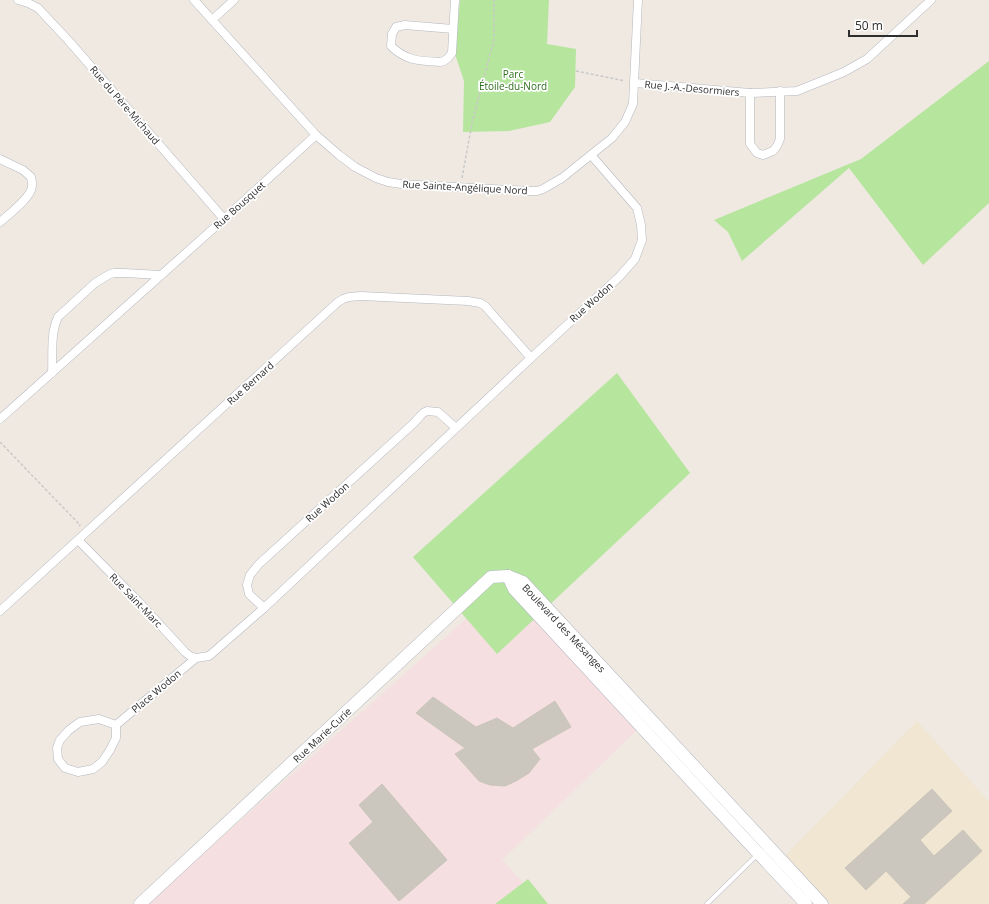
<svg xmlns="http://www.w3.org/2000/svg" width="989" height="904" viewBox="0 0 989 904" font-family="'Open Sans',sans-serif">
	<rect width="100%" height="100%" fill="#efe9e1"/>
	<path fill="#f0e6d1" d="M917,721L989,802V904H831L786,855Z"/>
	<path fill="#f5dfe0" d="M506,583L638,729L502,860L543,904H147Z"/>
	<g fill="#b6e59e">
		<path d="M460,0H549L547,44L576,49L575,87L550,122L509,131L463,132L464,81L455,54Z"/>
		<path d="M989,61V203L923,265L849,168L742,261L728,232L714,220L861,159Z"/>
		<path d="M617,373L690,473L497,654L413,557Z"/>
		<path d="M528,879L548,904H495Z"/>
	</g>
	<g fill="#cbc7bf" stroke="#cbc5ba">
		<path d="M433,697L476,727L497,718L513,728L555,701L571,727L532,749L540,759L529,773L516,781L505,786L490,785L479,781L455,754L465,748L416,713Z"/>
		<path d="M382,784L447,860L399,901L349,843L373,822L359,805Z"/>
		<path d="M932,789L952,811L920,840L934,856L963,830L982,851L924,904H903L911,897L886,871L866,890L845,868Z"/>
	</g>
	<g fill="none" stroke-linecap="round" stroke-linejoin="round">
		<g stroke="#b4b7c1" stroke-width="5">
			<path id="lane" d="M707,904L757,855"/>
		</g>
		<g stroke="#b4b7c1" stroke-width="9">
			<g id="street">
				<path d="M18,0L28,3L38,8L68,40L224,219"/>
				<path d="M194,0L316,135L339,155L355,167L376,178L388,182L401,184L530,191H537L543,189L562,178L612,138L625,122L633,104L638,0"/>
				<path d="M212,20L234,0"/>
				<path d="M453,29L405,25L396,27L392,34L391,46C406,61 420,61 440,62L444,61L448,58L452,53L455,0"/>
				<path d="M635,83L750,93L797,91L844,72L867,59L931,0"/>
				<path d="M750,93V144L757,153L763,155L773,151L777,146L780,139V91"/>
				<path d="M0,159L23,170L31,177C31,180 33,183 32,186C32,197 8,215 0,222"/>
				<path d="M52,373C53,355 50,334 58,317L95,283L110,274L114,273H124L161,275"/>
				<path d="M0,419L224,219L316,135"/>
				<path d="M78,540L138,601L185,652L190,656L196,658L209,656L264,608L531,358L619,277L635,259L642,240L641,225L637,208L591,155"/>
				<path d="M264,608L249,594L247,585L250,575L259,564L414,423L423,413L427,411L438,412L456,428"/>
				<path d="M0,611L338,302L343,299L349,297L361,296L468,301L480,303L485,306L531,358"/>
				<path d="M99,719L116,725V738L110,750L102,762L93,769L78,772L65,768L58,759L57,748L60,740L69,730L80,722Z"/>
				<path d="M116,725L196,658"/>
			</g>
		</g>
		<g stroke="#b4b7c1" stroke-width="13">
			<g id="secondary">
				<path d="M508,576L514,589L745,839L806,904"/>
				<path d="M140,904L491,577L508,576L523,582L822,904"/>
			</g>
		</g>
		<g stroke="#c9c9c9" stroke-width="1.5" stroke-dasharray="3 2" stroke-linecap="butt">
			<path d="M576,71L625,81"/>
			<path d="M462,178L472,123L494,39V0"/>
			<path d="M0,442L80,525L79,526"/>
		</g>
		<use href="#lane" stroke="#fff" stroke-width="4"/>
		<use href="#street" stroke="#fff" stroke-width="8"/>
		<use href="#secondary" stroke="#fff" stroke-width="12"/>
	</g>
	<g text-anchor="middle" stroke-width="3.5" stroke-linejoin="round" paint-order="stroke">
		<g font-size="10" fill="#2c6e1b" stroke="#fff">
			<text x="513" y="78">Parc<tspan x="513" dy="12">Étoile-du-Nord</tspan></text>
		</g>
		<g font-size="10" fill="#2e2e2e" stroke="#fff">
			<text transform="translate(692 88) rotate(5)" y="4">Rue J.-A.-Desormiers</text>
			<text transform="translate(125 105) rotate(49)" y="4">Rue du Père-Michaud</text>
			<text transform="translate(465 187) rotate(3)" y="4">Rue Sainte-Angélique Nord</text>
			<text transform="translate(239 205) rotate(-42)" y="4">Rue Bousquet</text>
			<text transform="translate(591 302) rotate(-42)" y="4">Rue Wodon</text>
			<text transform="translate(250 383) rotate(-42)" y="4">Rue Bernard</text>
			<text transform="translate(327 502) rotate(-42)" y="4">Rue Wodon</text>
			<text transform="translate(136 600) rotate(46)" y="4">Rue Saint-Marc</text>
			<text transform="translate(564 628) rotate(47)" y="4">Boulevard des Mésanges</text>
			<text transform="translate(156 691) rotate(-40)" y="4">Place Wodon</text>
			<text transform="translate(322 735) rotate(-43)" y="4">Rue Marie-Curie</text>
		</g>
	</g>
	<path d="M849 30v6h68v-6" fill="none" stroke="#2e2e2e" stroke-width="2"/>
	<text x="855" y="30" font-size="12" fill="#2e2e2e" stroke="#ffffff" stroke-width="3" paint-order="stroke">50 m</text>
</svg>
